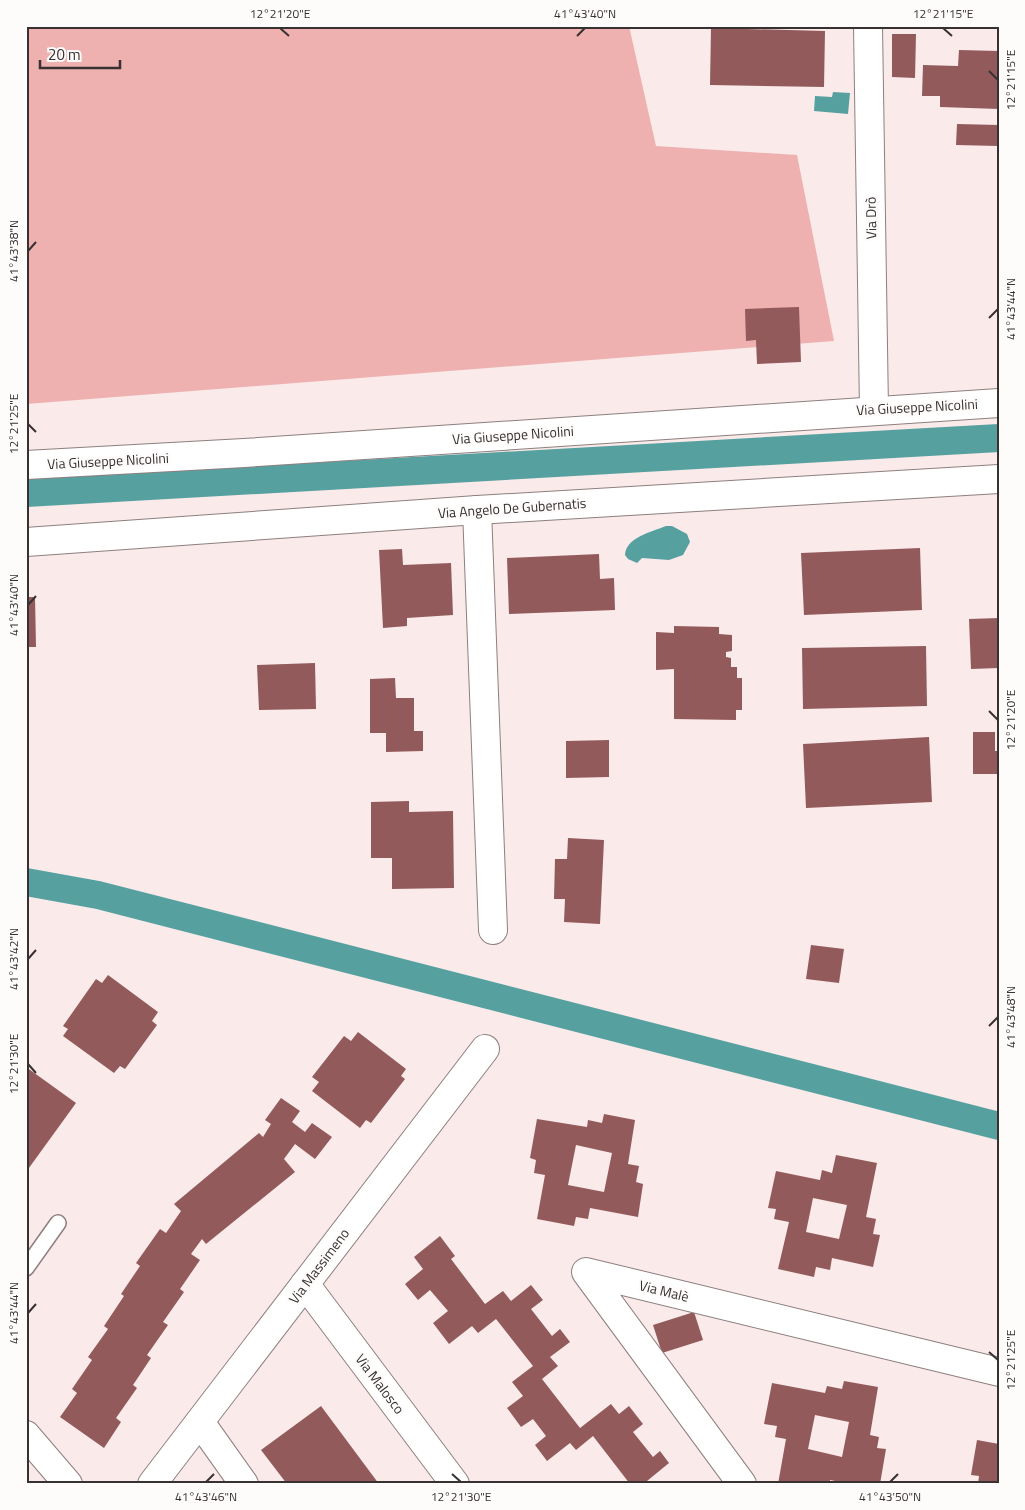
<svg xmlns="http://www.w3.org/2000/svg" width="1025" height="1510" viewBox="0 0 1025 1510" font-family="'Titillium Web',sans-serif">
	<rect width="100%" height="100%" fill="#faeaea"/>
	<path fill="#efb0b0" d="M26,26H629L656,146L797,155L834,341L26,404Z"/>
	<g fill="#56a1a0">
		<path d="M833,92L850,93L848,114L814,111L815,96L832,97Z"/>
		<path d="M666,526H672L687,534L690,542L683,555L669,560L642,558L637,563L628,559L625,555C626,537 652,532 666,526Z"/>
	</g>
	<g fill="none" stroke-linecap="round" stroke-linejoin="round">
		<g stroke="#56a1a0" stroke-width="28">
			<path d="M26,493L999,438"/>
			<path d="M26,882L98,895L999,1126"/>
		</g>
	</g>
	<g fill="#935a5b" fill-rule="evenodd">
		<path d="M711,28L825,31L824,87L710,85Z"/>
		<path d="M892,34H916L915,78L892,77Z"/>
		<path d="M959,50L999,51V109L940,107V96H922L923,65L958,66Z"/>
		<path d="M957,124L999,125L998,146L956,145Z"/>
		<path d="M799,307L801,362L757,364L756,340L746,341L745,309Z"/>
		<path d="M920,548L922,610L804,615L801,553Z"/>
		<path d="M402,549L403,565L451,563L453,615L407,618V626L383,628L379,550Z"/>
		<path d="M599,554L600,579L614,578L615,610L509,614L507,558Z"/>
		<path d="M26,597H35L36,647H26Z"/>
		<path d="M999,618V668L971,669L969,619Z"/>
		<path d="M674,626L719,627V634L732,635V651L726,652V657L731,658V667H737V678H742V710H736V720L674,719V669L656,670V632L674,633Z"/>
		<path d="M926,646L927,706L803,709L802,648Z"/>
		<path d="M315,663L316,709L259,710L257,665Z"/>
		<path d="M395,678L396,698H414V731H423V751L386,752V733H370V679Z"/>
		<path d="M973,732H995V751H999V774H973Z"/>
		<path d="M929,737L932,802L806,808L803,744Z"/>
		<path d="M609,740V777L566,778V741Z"/>
		<path d="M409,801V812L453,811L454,888L392,889V858H371V802Z"/>
		<path d="M568,838L604,840L600,924L564,922L565,899H554L555,859H567Z"/>
		<path d="M811,945L844,949L839,983L806,979Z"/>
		<path d="M108,975L158,1012L152,1021L157,1025L125,1069L120,1066L114,1073L63,1036L68,1029L63,1026L96,979L102,983Z"/>
		<path d="M358,1032L406,1069L401,1076L405,1079L371,1123L366,1120L360,1128L312,1091L319,1082L312,1077L344,1036L351,1041Z"/>
		<path d="M26,1067L76,1103L26,1172Z"/>
		<path d="M281,1098L300,1111L292,1122L305,1132L312,1123L332,1137L315,1159L295,1144L284,1159L295,1172L206,1244L202,1239L191,1254L200,1260L180,1289L184,1292L163,1322L168,1325L147,1355L151,1358L133,1385L137,1388L116,1418L121,1422L104,1448L60,1417L77,1393L72,1389L92,1360L88,1357L108,1329L104,1326L124,1296L121,1294L140,1266L136,1263L160,1229L166,1233L181,1211L174,1204L259,1133L263,1137L271,1124L265,1120Z"/>
		<path d="M604,1114L635,1120L628,1164L639,1166L636,1182L643,1184L638,1217L590,1208L588,1219L576,1217L574,1226L537,1219L545,1175L534,1173L536,1160L530,1158L537,1119L587,1127L588,1120L602,1123ZM576,1145L612,1153L604,1192L568,1185Z"/>
		<path d="M836,1155L877,1163L866,1217L876,1219L873,1234L880,1235L873,1267L832,1258L830,1270L816,1267L814,1277L778,1269L789,1222L774,1219L776,1209L768,1208L776,1171L820,1180L822,1170L832,1173ZM813,1198L847,1205L839,1239L806,1232Z"/>
		<path d="M440,1236L455,1256L451,1259L485,1304L503,1291L511,1301L531,1285L543,1300L531,1309L552,1336L560,1329L570,1342L550,1357L558,1366L542,1379L580,1428L611,1404L619,1414L629,1406L643,1424L633,1432L653,1457L660,1451L669,1463L647,1481L649,1484H630L593,1436L576,1450L570,1443L547,1461L535,1445L546,1436L533,1419L521,1427L507,1408L523,1396L512,1382L533,1366L496,1319L478,1333L472,1326L449,1344L433,1323L448,1311L430,1290L418,1300L405,1284L423,1269L414,1257Z"/>
		<path d="M694,1312L703,1340L662,1353L653,1325Z"/>
		<path d="M844,1381L878,1387L870,1435L879,1437L877,1448L886,1449L880,1484H851L830,1480V1484H778L786,1439L775,1437L777,1426L764,1424L772,1383L825,1393L827,1386L842,1389ZM815,1415L849,1422L842,1457L808,1449Z"/>
		<path d="M321,1406L379,1484H287L261,1450Z"/>
		<path d="M977,1440L999,1444V1484H978L979,1476L971,1475Z"/>
	</g>
	<g fill="none" stroke-linecap="round" stroke-linejoin="round">
		<g stroke="#8e7f7f" stroke-width="18">
			<path id="lane" d="M26,1268L58,1223"/>
		</g>
		<g stroke="#8e7f7f" stroke-width="30">
			<g id="street">
				<path d="M868,26L874,410"/>
				<path d="M26,465L244,453L999,403"/>
				<path d="M477,510L493,930"/>
				<path d="M26,542L477,510L999,479"/>
				<path d="M305,1284L455,1484"/>
				<path d="M200,1422L244,1484"/>
				<path d="M26,1435L68,1484"/>
				<path d="M152,1484L485,1049"/>
				<path d="M742,1484L586,1272L999,1372"/>
			</g>
		</g>
		<use href="#lane" stroke="#fff" stroke-width="15"/>
		<use href="#street" stroke="#fff" stroke-width="28"/>
	</g>
	<path fill="none" stroke="#373131" stroke-width="2" d="M280,28L289,36M943,28L952,36M577,36L585,28M989,71L998,80M28,251L36,242M989,318L998,309M28,424L36,432M28,605L36,596M989,711L998,720M28,959L36,950M989,1026L998,1017M28,1064L36,1073M28,1313L36,1304M989,1352L998,1360M452,1474L461,1482M206,1482L214,1474M890,1482L898,1474"/>
	<g text-anchor="middle" stroke-width="5" stroke-linejoin="round" paint-order="stroke">
		<g font-size="14" fill="#373131" stroke="#fefbfb">
			<text transform="translate(871 218) rotate(-91)" y="5">Via Drò</text>
			<text transform="translate(917 407) rotate(-3)" y="5">Via Giuseppe Nicolini</text>
			<text transform="translate(513 435) rotate(-4)" y="5">Via Giuseppe Nicolini</text>
			<text transform="translate(108 461) rotate(-3)" y="5">Via Giuseppe Nicolini</text>
			<text transform="translate(512 508) rotate(-4)" y="5">Via Angelo De Gubernatis</text>
			<text transform="translate(319 1266) rotate(-53)" y="5">Via Massimeno</text>
			<text transform="translate(664 1291) rotate(14)" y="5">Via Malè</text>
			<text transform="translate(380 1384) rotate(53)" y="5">Via Malosco</text>
		</g>
	</g>
	<rect width="1025" height="1510" fill="none" stroke="#fefbfb" stroke-width="55"/>
	<path d="M40 60v8h80v-8" fill="none" stroke="#373131" stroke-width="2.5"/>
	<text x="48" y="60" font-size="15" fill="#373131" stroke="#fefbfb" stroke-width="4" paint-order="stroke">20 m</text>
	<rect x="28" y="28" width="970" height="1454" fill="none" stroke="#373131" stroke-width="2"/>
	<g font-size="12" text-anchor="middle" fill="#373131">
		<text x="280" y="18">12°21'20"E</text>
		<text x="585" y="18">41°43'40"N</text>
		<text x="943" y="18">12°21'15"E</text>
		<text transform="translate(1011 80) rotate(-90)" y="4">12°21'15"E</text>
		<text transform="translate(14 251) rotate(-90)" y="4">41°43'38"N</text>
		<text transform="translate(1011 309) rotate(-90)" y="4">41°43'44"N</text>
		<text transform="translate(14 424) rotate(-90)" y="4">12°21'25"E</text>
		<text transform="translate(14 605) rotate(-90)" y="4">41°43'40"N</text>
		<text transform="translate(1011 720) rotate(-90)" y="4">12°21'20"E</text>
		<text transform="translate(14 959) rotate(-90)" y="4">41°43'42"N</text>
		<text transform="translate(1011 1017) rotate(-90)" y="4">41°43'48"N</text>
		<text transform="translate(14 1064) rotate(-90)" y="4">12°21'30"E</text>
		<text transform="translate(14 1313) rotate(-90)" y="4">41°43'44"N</text>
		<text transform="translate(1011 1360) rotate(-90)" y="4">12°21'25"E</text>
		<text x="206" y="1501">41°43'46"N</text>
		<text x="461" y="1501">12°21'30"E</text>
		<text x="890" y="1501">41°43'50"N</text>
	</g>
</svg>
